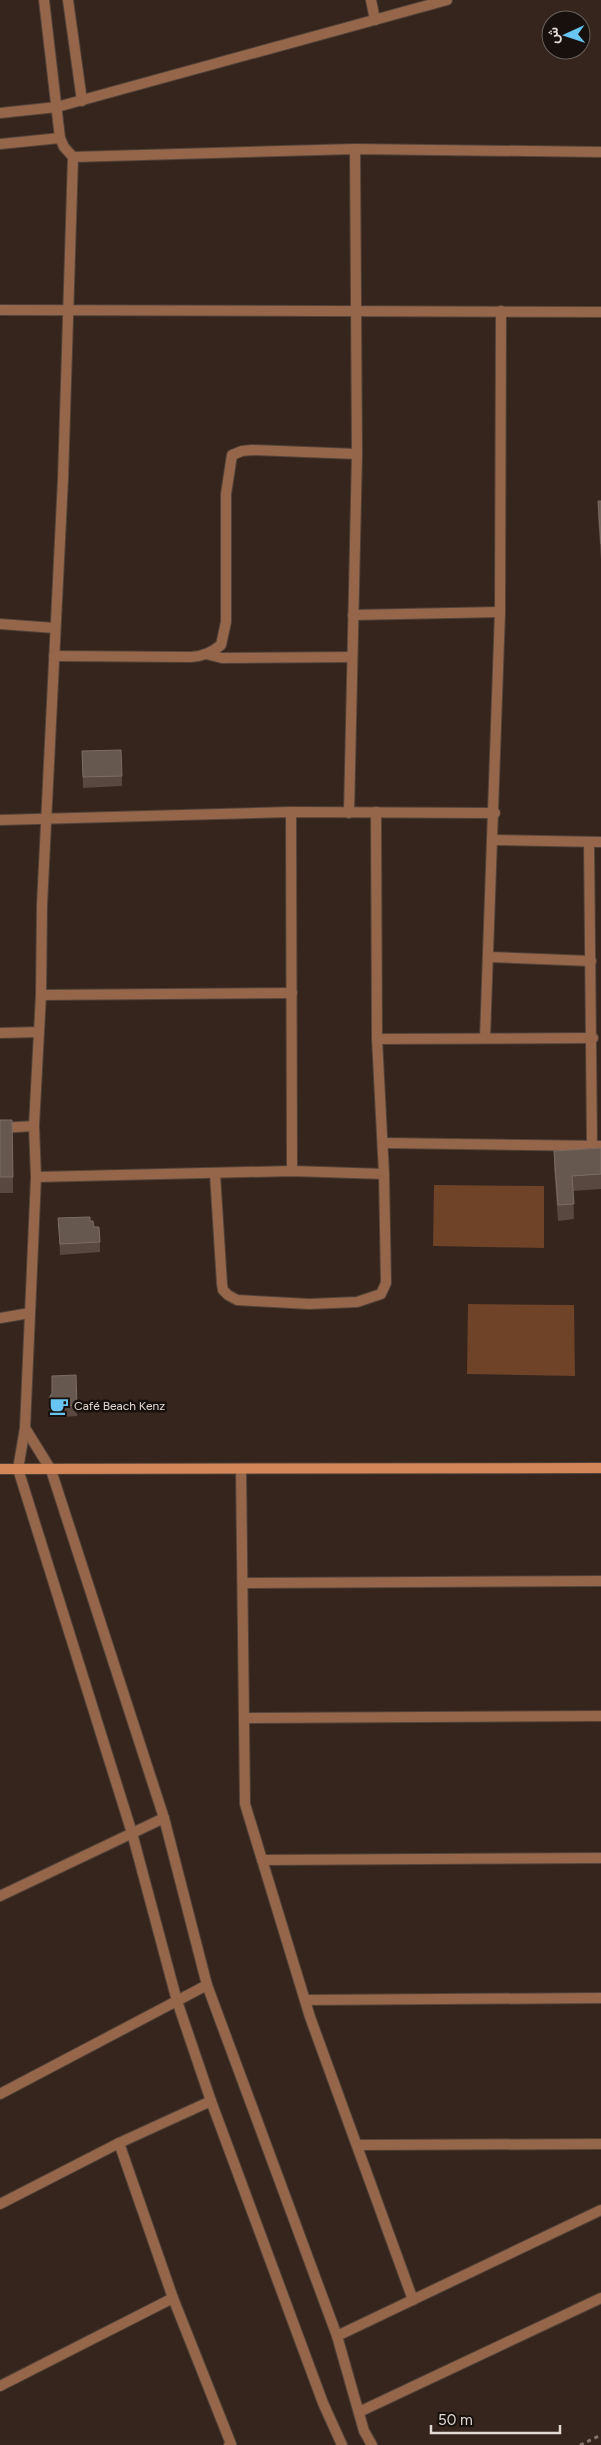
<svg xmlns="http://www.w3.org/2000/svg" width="601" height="2445" viewBox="0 0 601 2445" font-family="Figtree,Vazirmatn,sans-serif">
	<rect width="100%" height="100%" fill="#35251c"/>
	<g fill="#6f4328">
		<path d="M434,1185L544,1186V1248L433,1246Z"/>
		<path d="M468,1304L574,1305L575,1376L467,1374Z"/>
	</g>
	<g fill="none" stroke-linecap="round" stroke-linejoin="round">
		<g stroke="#514239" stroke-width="12">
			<g id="street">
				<path d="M44,0L60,138L64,147L73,157L355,149L601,152"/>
				<path d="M68,0L82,101"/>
				<path d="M371,0L375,20"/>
				<path d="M0,113L57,107L447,0"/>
				<path d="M0,144L60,138"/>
				<path d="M73,157L63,479L42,905L41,995L34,1126L36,1177L25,1428L18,1469L132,1833L177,2001L211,2101L323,2403L342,2445"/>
				<path d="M0,310L601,312"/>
				<path d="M353,615L500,612"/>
				<path d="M0,624L55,628"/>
				<path d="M206,654L222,658L352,657"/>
				<path d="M54,656L191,657C203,656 211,653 221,645L226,622V494L232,455L242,451L252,450L357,454"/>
				<path d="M291,812L292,1171"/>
				<path d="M349,813L357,454L355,149"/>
				<path d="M0,820L291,812L495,813"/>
				<path d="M492,840L601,842"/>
				<path d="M589,842L592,1145"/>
				<path d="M488,957L591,961"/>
				<path d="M41,995L292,993"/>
				<path d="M0,1033L39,1032"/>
				<path d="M485,1038L500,612L501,311"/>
				<path d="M377,1039L593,1038"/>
				<path d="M0,1128L34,1126"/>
				<path d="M383,1143L601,1146"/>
				<path d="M215,1174L222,1284L223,1290L228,1295L237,1300L254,1301L309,1304L357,1302L381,1294L386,1283L384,1174L377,1039L376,812"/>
				<path d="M36,1177L292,1171L384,1174"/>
				<path d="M0,1318L30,1313"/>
				<path d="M25,1428L51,1470L164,1818L207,1985L337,2336L364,2431L372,2445"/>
				<path d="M241,1469L245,1804L310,2017L413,2300"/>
				<path d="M243,1583L601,1581"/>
				<path d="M246,1718L601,1716"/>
				<path d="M262,1860L601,1858"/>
				<path d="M0,1896L164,1818"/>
				<path d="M305,2000L601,1998"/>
				<path d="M0,2094L207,1985"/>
				<path d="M119,2143L173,2298L231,2444L229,2445"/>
				<path d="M357,2145L601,2144"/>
				<path d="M0,2204L119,2143L211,2101"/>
				<path d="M337,2336L601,2210"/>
				<path d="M0,2386L173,2298"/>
				<path d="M359,2412L601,2298"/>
			</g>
		</g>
		<g stroke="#514239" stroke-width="12">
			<path id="secondary" d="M0,1469L601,1468"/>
		</g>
		<path stroke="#83766e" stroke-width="3" stroke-dasharray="4 4" stroke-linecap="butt" d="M580,2445L601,2435"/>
		<use href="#street" stroke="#95664a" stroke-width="10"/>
		<use href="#secondary" stroke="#d38759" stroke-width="10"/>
	</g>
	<g fill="#58483f">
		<path d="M598,501H601V560L598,517Z"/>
		<path d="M82,751L122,776V786L83,788Z"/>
		<path d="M0,1120L13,1177V1193H0Z"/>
		<path d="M601,1148V1189L573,1191L574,1219L558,1221L554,1167V1151Z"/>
		<path d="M58,1218L90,1221L94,1227L100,1242V1252L60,1255Z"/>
		<path d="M52,1376L77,1405V1416L62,1417L60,1414H52L49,1409V1398L52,1394Z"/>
	</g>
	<g fill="#67584f" stroke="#7b6c64">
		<path d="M598,501H601V544Z"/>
		<path d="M121,750L122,776L83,777L82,751Z"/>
		<path d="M0,1120H12L13,1177H0Z"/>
		<path d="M601,1148V1174L572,1176L574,1204L558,1205L554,1151Z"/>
		<path d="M90,1217V1221H93L94,1227H99L100,1242L60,1244L58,1218Z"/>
		<path d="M76,1375L77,1405L62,1406L60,1403H52L49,1398L52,1393V1376Z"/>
	</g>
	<defs>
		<g id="cafe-bare" transform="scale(1.5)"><path d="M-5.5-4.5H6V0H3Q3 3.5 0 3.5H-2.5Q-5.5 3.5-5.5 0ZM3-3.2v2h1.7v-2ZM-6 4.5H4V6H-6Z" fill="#68c4f0" stroke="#17100c" stroke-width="2.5" paint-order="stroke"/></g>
	</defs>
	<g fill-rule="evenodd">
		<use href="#cafe-bare" x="59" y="1406"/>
	</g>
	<g text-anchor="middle" stroke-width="5" stroke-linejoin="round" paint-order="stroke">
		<g font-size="12" fill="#e3d9d3" stroke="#17100c" text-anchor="start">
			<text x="74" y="1410">Café Beach Kenz</text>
		</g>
	</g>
	<g transform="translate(566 35) rotate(267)"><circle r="24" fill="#17100c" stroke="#69605c"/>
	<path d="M0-4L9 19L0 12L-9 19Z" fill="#68c4f0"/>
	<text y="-8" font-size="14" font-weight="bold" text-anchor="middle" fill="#e3d9d3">ش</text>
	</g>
	<path d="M431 2425v8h129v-8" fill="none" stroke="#e3d9d3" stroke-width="2.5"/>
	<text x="438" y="2425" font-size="15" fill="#e3d9d3" stroke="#17100c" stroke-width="4" paint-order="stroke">50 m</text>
</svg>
